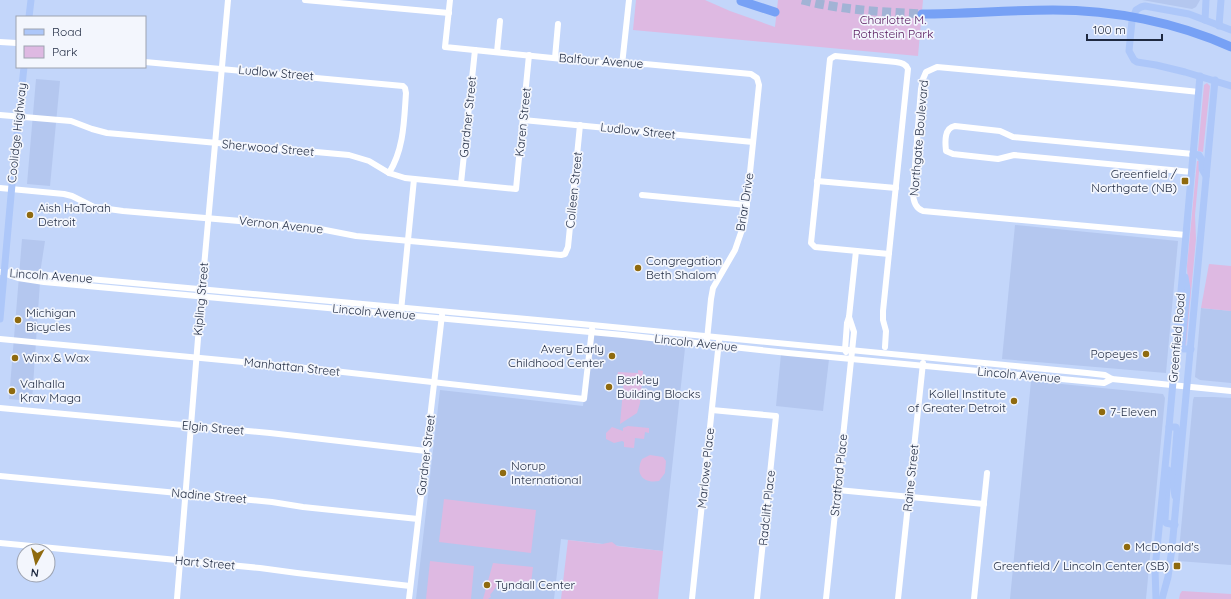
<svg xmlns="http://www.w3.org/2000/svg" width="1231" height="599" viewBox="0 0 1231 599" font-family="Quicksand,sans-serif">
	<rect width="100%" height="100%" fill="#c3d6fa"/>
	<g fill="#b4c7ef">
		<path d="M1142,0H1200L1196,7L1192,9Z"/>
		<path d="M36,79L60,81L50,186L27,184Z"/>
		<path d="M1015,225L1178,241L1166,373L1002,359Z"/>
		<path d="M22,239L45,241L41,267L32,401L9,399Z"/>
		<path d="M1201,308L1231,311V383L1200,380L1195,377Z"/>
		<path d="M592,330L686,339L663,551L561,539L554,599H416L440,390L583,406Z"/>
		<path d="M781,354L829,359L823,411L776,406Z"/>
		<path d="M1031,381L1163,394L1165,398L1146,599H1010Z"/>
		<path d="M1194,397H1214L1231,398V565L1178,561L1193,400Z"/>
	</g>
	<g fill="#deb9e2">
		<path d="M636,0H705L730,11L775,27L778,0H923L918,56L633,30Z"/>
		<path d="M1207,83L1210,86L1203,152L1198,151L1204,85Z"/>
		<path d="M1197,161H1200L1195,215L1196,239L1186,345L1183,344L1188,289L1187,266Z"/>
		<path d="M1209,264L1231,266V311L1201,308Z"/>
		<path d="M638,370L643,371L640,403L637,413L620,424L624,379L617,378L618,372L638,373Z"/>
		<path d="M628,426L649,428V433L645,432L644,439L635,438L634,448L624,447V442L622,441L614,443L606,439V433L612,427L623,431V428Z"/>
		<path d="M650,455L663,457L666,461L665,473L659,481C642,484 635,473 642,459Z"/>
		<path d="M444,499L536,510L531,553L439,542Z"/>
		<path d="M568,540L602,544L612,542L617,546L663,551L658,599H561Z"/>
		<path d="M430,561L474,566L471,599H426Z"/>
		<path d="M493,563L533,567L531,583L522,581V585L500,583L499,586H497L490,595L491,597L488,599H483Z"/>
		<path d="M1182,591L1231,594V599H1179L1180,594Z"/>
	</g>
	<g fill="none" stroke-linecap="round" stroke-linejoin="round">
		<path stroke="#a2b3d5" stroke-width="9" stroke-dasharray="9 4.5" stroke-linecap="butt" d="M802,0C842,10 882,12 922,14"/>
		<g stroke="#fff" stroke-width="6">
			<path d="M305,0L449,13"/>
			<path d="M450,0L445,47L622,65L645,64L751,74L757,78L759,85L745,221L735,250L713,288L711,299L707,340"/>
			<path d="M0,42L17,43"/>
			<path d="M497,52L500,21"/>
			<path d="M555,58L558,24"/>
			<path d="M145,62L403,86L405,88L406,93C404,121 404,149 389,173"/>
			<path d="M622,65L629,0"/>
			<path d="M0,115L71,121L92,129L107,133L349,155L369,161L389,173L405,178L516,189L529,55"/>
			<path d="M523,120L753,142"/>
			<path d="M1192,172L1014,155L998,159L953,154L946,151C945,142 944,128 955,126L1000,131L1013,137L1193,154"/>
			<path d="M817,181L896,188"/>
			<path d="M461,183L475,50"/>
			<path d="M0,188L64,194L72,196L94,207L123,211L310,227L356,236L561,255L565,254L568,247L580,125"/>
			<path d="M642,195L747,205"/>
			<path d="M1186,235L923,211C915,208 913,201 913,192L921,89L923,79L926,72L937,67L1113,83L1199,92"/>
			<path d="M0,272L24,273L592,325L1087,373L1105,375L1112,379L1231,391"/>
			<path d="M6,274L18,278L44,282L623,335L788,353L1104,383L1112,379"/>
			<path d="M401,311L414,179"/>
			<path d="M0,339L316,369L584,399L592,329"/>
			<path d="M885,347L886,331L883,320V311L908,69C906,64 902,63 896,62L835,56L830,59L811,243L815,247L889,254"/>
			<path d="M846,352L845,350L847,323L849,317L856,251"/>
			<path d="M0,408L270,433L426,451"/>
			<path d="M712,410L776,416L757,599"/>
			<path d="M0,476L272,502L303,507L418,519"/>
			<path d="M838,490L984,504"/>
			<path d="M0,543L260,568L297,573L410,586"/>
			<path d="M177,599L202,289L228,0"/>
			<path d="M409,599L442,315"/>
			<path d="M692,599L719,341"/>
			<path d="M826,599L854,332L849,317"/>
			<path d="M898,599L923,363"/>
			<path d="M974,599L987,473"/>
		</g>
		<g stroke="#adc7f9" stroke-width="7">
			<path d="M29,17L31,0"/>
			<path d="M1205,20L1206,0"/>
			<path d="M1219,26L1221,0"/>
			<path d="M1231,30L1189,14L1145,6L1141,7L1136,10L1132,21L1129,51L1134,60L1137,62L1156,65L1185,72L1231,86"/>
			<path d="M1193,154L1199,155L1202,160V169L1206,176"/>
			<path d="M1185,277L1187,289L1182,345L1183,349H1191"/>
			<path d="M0,319L14,162L24,67"/>
			<path d="M1169,427H1176L1177,431L1173,484L1175,496"/>
			<path d="M1168,470L1165,520L1166,523L1175,525"/>
			<path d="M1156,599L1155,569L1169,427L1200,76"/>
			<path d="M1162,599L1168,577L1172,548L1215,80"/>
		</g>
		<g stroke="#77a1f5" stroke-width="9">
			<path d="M741,1L775,12"/>
			<path d="M922,14C966,14 1009,10 1053,10C1113,10 1176,22 1231,47"/>
		</g>
	</g>
	<g fill="#8f6a0f" stroke="#f3f6fd" stroke-width="1.5">
		<rect x="1181" y="177" width="8" height="8" rx="2"/>
		<circle cx="30" cy="215" r="4"/>
		<circle cx="638" cy="268" r="4"/>
		<circle cx="18" cy="320" r="4"/>
		<circle cx="1146" cy="354" r="4"/>
		<circle cx="612" cy="356" r="4"/>
		<circle cx="15" cy="358" r="4"/>
		<circle cx="609" cy="387" r="4"/>
		<circle cx="12" cy="391" r="4"/>
		<circle cx="1014" cy="401" r="4"/>
		<circle cx="1102" cy="412" r="4"/>
		<circle cx="503" cy="473" r="4"/>
		<circle cx="1127" cy="547" r="4"/>
		<rect x="1173" y="562" width="8" height="8" rx="2"/>
		<circle cx="487" cy="585" r="4"/>
	</g>
	<g text-anchor="middle" stroke-width="3.5" stroke-linejoin="round" paint-order="stroke">
		<g font-size="12" fill="#55165c" stroke="#f3f6fd">
			<text x="893" y="24">Charlotte M.<tspan x="893" dy="14">Rothstein Park</tspan></text>
		</g>
		<g font-size="12" fill="#1e2940" stroke="#f3f6fd">
			<text transform="translate(601 61) rotate(4)" y="4">Balfour Avenue</text>
			<text transform="translate(276 73) rotate(5)" y="4">Ludlow Street</text>
			<text transform="translate(468 117) rotate(-84)" y="4">Gardner Street</text>
			<text transform="translate(523 122) rotate(-84)" y="4">Karen Street</text>
			<text transform="translate(638 131) rotate(6)" y="4">Ludlow Street</text>
			<text transform="translate(17 133) rotate(-84)" y="4">Coolidge Highway</text>
			<text transform="translate(919 138) rotate(-85)" y="4">Northgate Boulevard</text>
			<text transform="translate(268 148) rotate(5)" y="4">Sherwood Street</text>
			<text transform="translate(574 190) rotate(-84)" y="4">Colleen Street</text>
			<text transform="translate(745 202) rotate(-81)" y="4">Briar Drive</text>
			<text transform="translate(281 225) rotate(6)" y="4">Vernon Avenue</text>
			<text transform="translate(51 276) rotate(4)" y="4">Lincoln Avenue</text>
			<text transform="translate(201 299) rotate(-85)" y="4">Kipling Street</text>
			<text transform="translate(374 312) rotate(5)" y="4">Lincoln Avenue</text>
			<text transform="translate(1177 338) rotate(-85)" y="4">Greenfield Road</text>
			<text transform="translate(696 343) rotate(6)" y="4">Lincoln Avenue</text>
			<text transform="translate(292 367) rotate(6)" y="4">Manhattan Street</text>
			<text transform="translate(1019 375) rotate(5)" y="4">Lincoln Avenue</text>
			<text transform="translate(213 428) rotate(5)" y="4">Elgin Street</text>
			<text transform="translate(426 455) rotate(-83)" y="4">Gardner Street</text>
			<text transform="translate(706 468) rotate(-84)" y="4">Marlowe Place</text>
			<text transform="translate(839 475) rotate(-84)" y="4">Stratford Place</text>
			<text transform="translate(911 478) rotate(-84)" y="4">Raine Street</text>
			<text transform="translate(209 496) rotate(5)" y="4">Nadine Street</text>
			<text transform="translate(767 508) rotate(-84)" y="4">Radclift Place</text>
			<text transform="translate(205 563) rotate(5)" y="4">Hart Street</text>
		</g>
		<g font-size="12" fill="#1e2940" stroke="#f3f6fd" text-anchor="start">
			<text x="1177" y="178" text-anchor="end">Greenfield /<tspan x="1177" dy="14">Northgate (NB)</tspan></text>
			<text x="38" y="212">Aish HaTorah<tspan x="38" dy="14">Detroit</tspan></text>
			<text x="646" y="265">Congregation<tspan x="646" dy="14">Beth Shalom</tspan></text>
			<text x="26" y="317">Michigan<tspan x="26" dy="14">Bicycles</tspan></text>
			<text x="604" y="353" text-anchor="end">Avery Early<tspan x="604" dy="14">Childhood Center</tspan></text>
			<text x="1138" y="358" text-anchor="end">Popeyes</text>
			<text x="23" y="362">Winx &amp; Wax</text>
			<text x="617" y="384">Berkley<tspan x="617" dy="14">Building Blocks</tspan></text>
			<text x="20" y="388">Valhalla<tspan x="20" dy="14">Krav Maga</tspan></text>
			<text x="1006" y="398" text-anchor="end">Kollel Institute<tspan x="1006" dy="14">of Greater Detroit</tspan></text>
			<text x="1110" y="416">7-Eleven</text>
			<text x="511" y="470">Norup<tspan x="511" dy="14">International</tspan></text>
			<text x="1135" y="551">McDonald's</text>
			<text x="1169" y="570" text-anchor="end">Greenfield / Lincoln Center (SB)</text>
			<text x="495" y="589">Tyndall Center</text>
		</g>
	</g>
	<rect x="16" y="16" width="130" height="52" fill="#f3f6fd" stroke="#9ea4b1"/>
	<rect x="24" y="29" width="20" height="6" fill="#adc7f9" stroke="#9ea4b1"/>
	<text x="52" y="36" font-size="12" fill="#1e2940">Road</text>
	<rect x="24" y="46" width="20" height="12" fill="#deb9e2" stroke="#9ea4b1"/>
	<text x="52" y="56" font-size="12" fill="#1e2940">Park</text>
	<g transform="translate(36 563) rotate(187)"><circle r="19" fill="#f3f6fd" stroke="#9ea4b1"/>
	<path d="M0-3L7 15L0 10L-7 15Z" fill="#8f6a0f"/>
	<text y="-6" font-size="11" font-weight="bold" text-anchor="middle" fill="#1e2940">N</text>
	</g>
	<path d="M1087 34v6h75v-6" fill="none" stroke="#1e2940" stroke-width="2"/>
	<text x="1093" y="34" font-size="12" fill="#1e2940" stroke="#f3f6fd" stroke-width="3" paint-order="stroke">100 m</text>
</svg>
